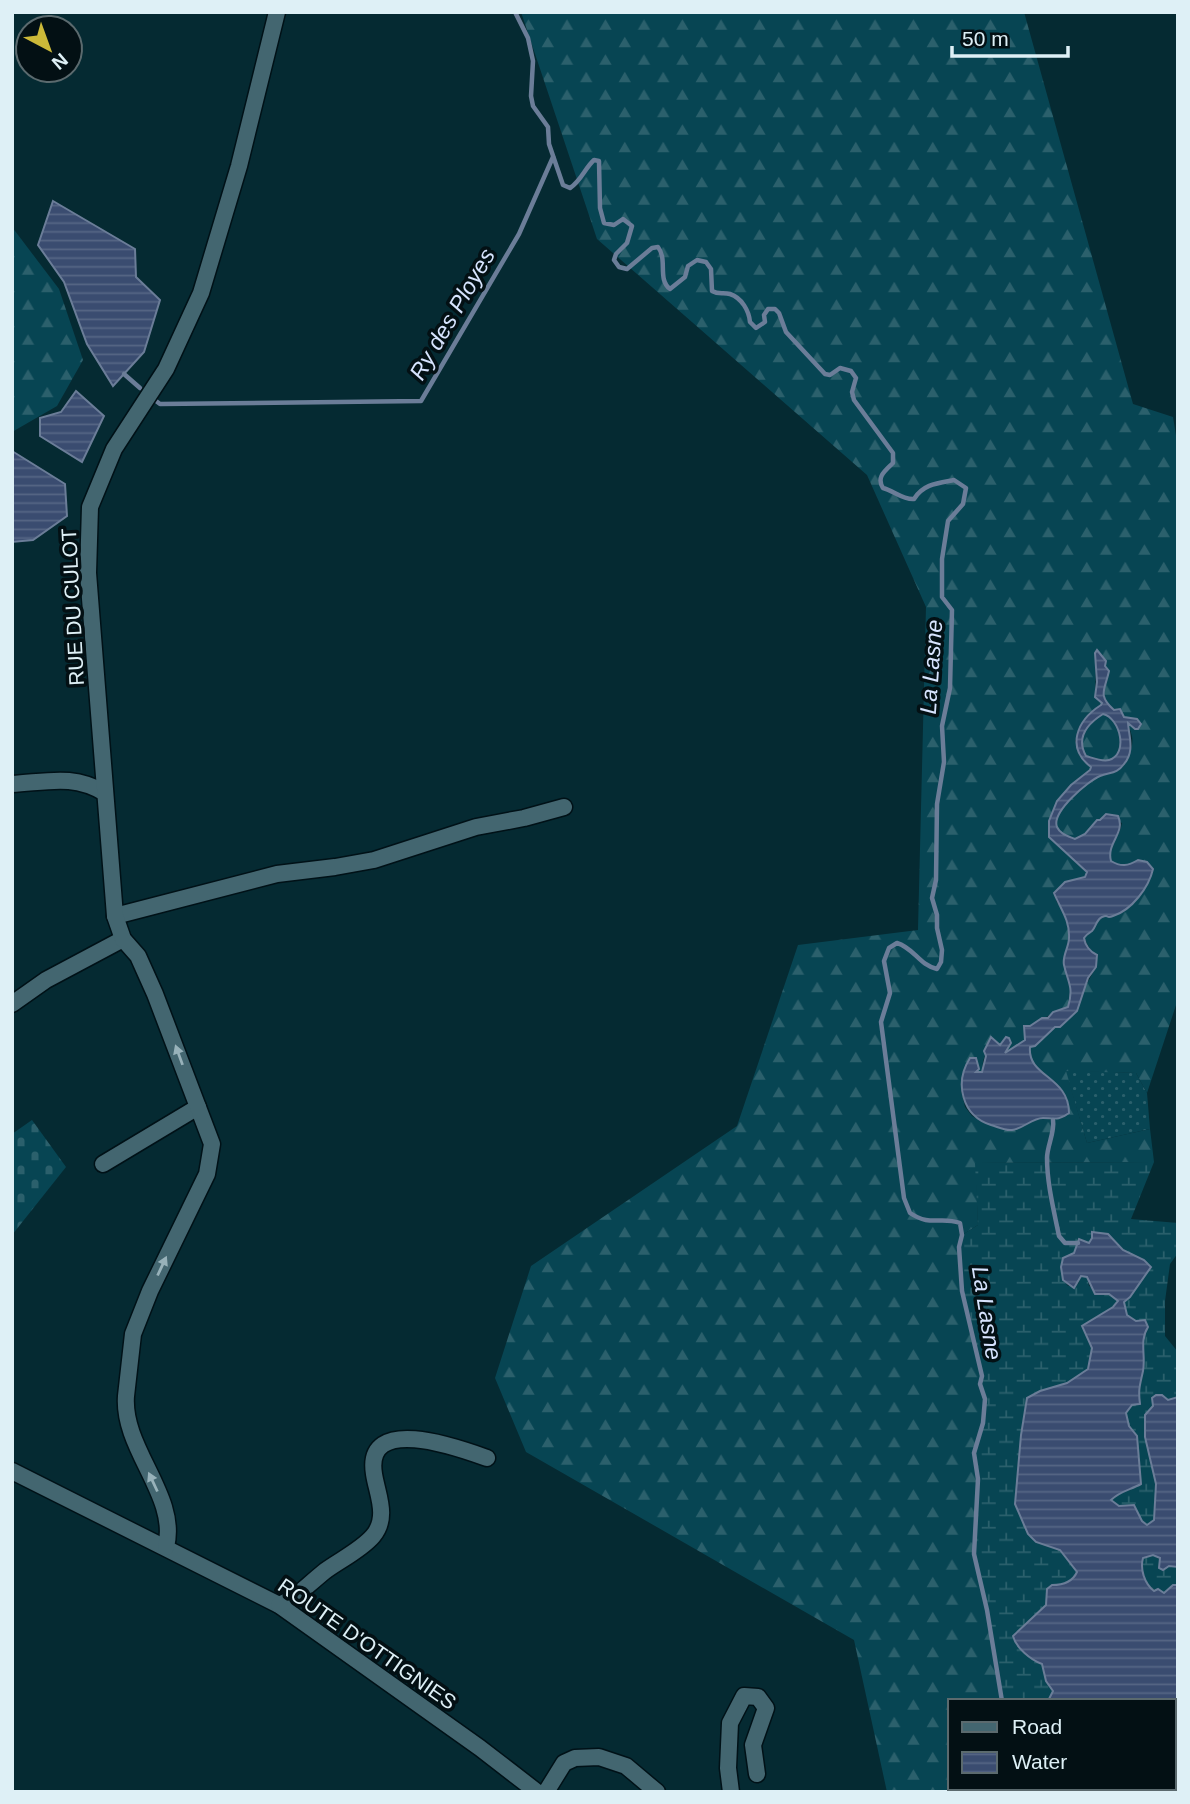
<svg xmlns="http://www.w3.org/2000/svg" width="1190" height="1804" viewBox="0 0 1190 1804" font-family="Arial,sans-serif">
	<defs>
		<pattern id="grass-dots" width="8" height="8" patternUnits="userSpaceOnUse" patternTransform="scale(1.75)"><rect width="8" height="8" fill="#074553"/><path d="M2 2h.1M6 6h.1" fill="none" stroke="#2b606c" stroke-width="1.8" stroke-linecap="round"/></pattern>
		<pattern id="forest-firs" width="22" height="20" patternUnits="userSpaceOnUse" patternTransform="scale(1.75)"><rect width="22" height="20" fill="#074553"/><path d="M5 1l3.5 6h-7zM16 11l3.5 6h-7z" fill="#2b606c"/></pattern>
		<pattern id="wetland-marsh" width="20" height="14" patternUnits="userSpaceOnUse" patternTransform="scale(1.75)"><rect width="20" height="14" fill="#074553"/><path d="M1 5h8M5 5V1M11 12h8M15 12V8" fill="none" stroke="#2b606c"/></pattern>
		<pattern id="cemetery-stones" width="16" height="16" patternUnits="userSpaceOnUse" patternTransform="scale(1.75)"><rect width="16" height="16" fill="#074553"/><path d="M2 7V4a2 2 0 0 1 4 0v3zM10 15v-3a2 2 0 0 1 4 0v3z" fill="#2b606c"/></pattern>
		<pattern id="water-rules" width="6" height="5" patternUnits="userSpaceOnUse" patternTransform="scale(1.75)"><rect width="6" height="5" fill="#3a4c70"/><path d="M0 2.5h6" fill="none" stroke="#566685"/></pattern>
	</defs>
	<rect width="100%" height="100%" fill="#052a32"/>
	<path fill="url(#grass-dots)" d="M1065,1070L1136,1073L1147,1093L1150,1129L1087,1143Z"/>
	<g fill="url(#forest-firs)" fill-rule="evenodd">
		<path d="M521,12H1024L1133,404L1173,417L1178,448V999L1147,1093L1136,1073L1066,1071L1087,1143L1150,1129L1154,1162L976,1163L978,1225L962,1235L982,1376L980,1385L985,1399L983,1423L974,1453L978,1479L974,1554L987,1610L1002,1701H950V1788H1025L1026,1792H887L854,1640L526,1452L495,1378L531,1266L737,1126L798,945L918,930L926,607L867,475L597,239ZM1096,656L1106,684L1102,694C1110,713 1126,710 1132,736C1134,745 1129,759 1123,766C1115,774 1108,772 1099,776C1087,782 1050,812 1057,827C1060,834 1068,836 1075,839L1085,834L1097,820L1100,821L1106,814L1122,823C1120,837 1107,846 1111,861C1121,867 1128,866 1138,860L1153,869C1149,887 1132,910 1113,916C1105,919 1110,914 1102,917C1096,920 1096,927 1092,931C1089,933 1086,935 1084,938L1090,949L1096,967L1083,991L1055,1027L1035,1046L1030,1047C1027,1066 1048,1076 1060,1087L1065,1117L1053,1120L1043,1118L1003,1129L985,1123L972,1116L965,1107L961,1090L964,1074L975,1071L982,1073L983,1061L991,1038L995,1043L1009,1046L1005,1053L1025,1040L1024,1030L1058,1010L1068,1007L1072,993L1063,961C1070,945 1073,926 1064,911C1061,907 1055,903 1056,897C1057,892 1062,886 1065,882L1085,877L1087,872L1049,837C1046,806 1068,787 1090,770L1091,767L1075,741L1093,710L1101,705L1102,703L1095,697Z"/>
		<path d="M12,227L59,289L83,360L57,406L12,432Z"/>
		<path d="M1103,713C1120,718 1130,754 1109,760C1102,762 1093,758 1086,756C1076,738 1087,724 1103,713Z"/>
	</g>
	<g fill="url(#wetland-marsh)">
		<path d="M1154,1162L1131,1219L1178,1223V1253L1170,1264L1165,1301V1336L1178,1352V1397L1153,1406L1145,1437L1156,1484L1154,1520L1148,1525L1142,1521L1134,1505L1119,1506L1110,1500L1119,1492L1131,1490L1137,1436L1129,1426L1126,1413L1132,1405L1140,1404L1138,1386L1143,1370V1334L1137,1321L1127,1315L1124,1301L1130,1297L1151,1267L1144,1260L1123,1250L1108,1234L1092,1232V1238L1089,1243L1061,1267L1063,1280L1068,1286L1078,1284L1081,1276L1087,1277L1089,1286L1114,1296L1118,1301L1113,1307L1082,1326L1092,1348L1088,1369L1067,1383L1040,1391L1028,1534L1036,1542L1060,1550L1077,1571L1074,1578L1060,1585H1052L1047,1589L1046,1605L1013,1636C1016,1648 1031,1660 1042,1663L1046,1681L1053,1691L1048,1701H1002L987,1610L974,1554L978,1479L974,1453L983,1423L985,1399L980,1384L982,1376C972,1335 951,1276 962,1235L978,1225L975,1163Z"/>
		<path d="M1153,1555L1169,1566L1178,1567V1585L1173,1586L1168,1592C1148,1594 1139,1575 1143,1558Z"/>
	</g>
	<path fill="url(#cemetery-stones)" d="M32,1120L66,1167L12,1235V1134Z"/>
	<g fill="url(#water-rules)" stroke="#6b7d98" stroke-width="2" fill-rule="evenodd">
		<path d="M53,201L135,249L136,277L160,300L144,352L113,386L87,344L64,282L38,245Z"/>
		<path d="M76,391L104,416L82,462L40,436V418L61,412Z"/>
		<path d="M12,451L65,484L67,516L33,540L12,542Z"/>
		<path d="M1097,650L1106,661L1105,666L1109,671C1105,690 1097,695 1114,710L1120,709L1124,717L1137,719L1141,724L1138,729H1135L1128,723C1129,737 1135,751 1124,764C1117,774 1110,772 1100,776C1088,781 1051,812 1057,827C1060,834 1068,836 1075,839L1085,834L1097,820H1100L1106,814L1118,816C1126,833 1106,843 1111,861C1121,867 1128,866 1138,860L1147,862L1153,869C1149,887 1132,910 1113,916C1105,919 1110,914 1102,917C1096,920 1096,927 1092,931C1089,933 1086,935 1084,938C1085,945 1090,952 1097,955L1096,967L1088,978L1077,1011L1060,1027H1055L1035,1046L1030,1047C1027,1077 1069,1076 1069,1113C1059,1121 1053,1118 1043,1118C1032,1118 1023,1129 1012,1130C1005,1131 998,1127 991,1125C962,1116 954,1083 970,1058H976L979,1069L976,1072H982L986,1056L984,1051L991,1037L1000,1045L1006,1037L1009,1038L1011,1043L1005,1053L1025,1040L1024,1026H1030L1042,1018H1048L1053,1012L1068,1007C1074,987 1068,983 1064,965C1062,956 1069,947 1069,938C1070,920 1060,908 1054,893L1065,882L1085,877L1087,872L1049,837V821L1057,801L1071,785L1090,770L1091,767C1066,748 1076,721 1101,705L1102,703L1095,697L1097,682L1095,653ZM1103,714C1120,718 1129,754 1109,760C1102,762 1093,758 1086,756C1076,738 1087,724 1103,714Z"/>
		<path d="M1092,1232L1108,1234L1123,1250L1144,1260L1151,1267L1130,1297L1124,1302L1127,1315L1136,1321L1145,1320L1148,1327C1139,1341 1146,1356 1143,1371C1140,1385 1138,1389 1140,1404L1132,1405L1126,1413L1129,1426L1137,1436L1141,1484C1130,1490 1120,1491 1111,1500L1119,1506L1134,1505L1142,1521L1147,1525L1154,1520L1156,1484L1145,1437V1415L1153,1406L1152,1398L1156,1395H1162L1168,1400L1178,1397V1567L1169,1566L1163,1570L1159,1568L1160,1558L1153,1555L1143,1558C1140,1569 1144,1583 1154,1591L1158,1589L1164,1593L1173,1585H1178V1727L1174,1728V1701H1048L1053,1691L1046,1681L1042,1664C1031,1660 1016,1648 1013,1636L1046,1605L1047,1589L1052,1585C1063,1585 1073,1581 1077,1572L1060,1550L1036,1542L1028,1534L1015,1504L1021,1435L1027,1398L1040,1391L1067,1383L1088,1369L1092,1348L1082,1326L1113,1307L1118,1301L1109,1294H1095L1087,1277L1081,1276L1074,1288L1063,1280L1061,1267L1063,1258L1074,1253L1079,1239L1089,1243L1092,1238Z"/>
	</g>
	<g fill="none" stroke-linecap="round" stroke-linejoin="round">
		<g stroke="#6b7d98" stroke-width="4.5">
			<path d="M515,12L528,38L533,61L531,96L533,106L548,127L549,144L563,185L570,188C581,181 585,168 594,160L599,161L600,208L604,223L614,225L623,219L632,226L627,243L616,254L614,260L619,267L627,269L652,248L658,247C668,260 657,279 670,289L685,277L688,266L697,260L706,262L711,269L712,291C719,295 723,292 730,294C742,298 749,311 750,322L756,328L765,322L764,315L768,309H775L779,313L786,332L825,374L830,375L840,368L851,371L856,378L852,392L854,400L893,453V463C885,471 876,477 883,488C894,491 903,500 914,499C923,484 938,483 954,480L966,488L963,504L948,521L942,559V597L952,610L950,688L942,726L944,762L937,804L936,880L932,898L937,915V928L942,950L941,962L937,969C919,965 914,948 897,943L889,948L884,961L890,993L881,1022L904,1198L910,1213C931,1227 940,1216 960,1223L962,1235L959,1247L962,1291L982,1376L980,1384L985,1399L983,1423L974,1453L978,1479L974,1554L987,1610L1002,1701"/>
			<path d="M124,374L140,388"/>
			<path d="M156,401L160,404L421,401L519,234L553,157"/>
			<path d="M1053,1120C1055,1132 1047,1146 1047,1158C1047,1184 1054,1211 1059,1236L1065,1243H1078"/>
			<path d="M1174,1770H1178"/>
			<path d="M1025,1788L1026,1792"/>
			<path d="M1050,1792L1072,1788"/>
		</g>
		<g stroke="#001117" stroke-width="19">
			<g id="minor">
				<path d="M12,784C48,782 73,774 105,793"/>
				<path d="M115,916L277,874L335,867L374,860L476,827L524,818L564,807"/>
				<path d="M12,1004L46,980L123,939"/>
				<path d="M103,1164L198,1107"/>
				<path d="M12,1471L279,1605L480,1748L537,1792"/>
				<path d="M166,1547C179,1496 122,1449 126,1396L133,1334L150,1291L207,1174L212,1144L155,994L138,956L123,939L115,916L88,573L90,507L114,449L166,369L201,293L239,166L277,12"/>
				<path d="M279,1605L292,1599C303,1590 314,1580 325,1571C340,1560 361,1550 373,1536C389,1517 377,1494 374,1474C364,1413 459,1448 487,1458"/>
				<path d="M546,1792L564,1763L575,1758L599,1757L626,1766L657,1792"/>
				<path d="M731,1792L728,1768L730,1723L744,1696L758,1697L766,1708L753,1745L757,1774"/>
			</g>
		</g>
		<use href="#minor" stroke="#436670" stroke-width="16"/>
	</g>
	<defs><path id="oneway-solid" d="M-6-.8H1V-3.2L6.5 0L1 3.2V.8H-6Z" transform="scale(1.75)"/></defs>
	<g fill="#98b2ba">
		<use href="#oneway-solid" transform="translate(179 1055) rotate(-110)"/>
		<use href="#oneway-solid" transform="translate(162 1266) rotate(-65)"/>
		<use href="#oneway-solid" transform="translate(153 1482) rotate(-115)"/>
	</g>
	<g text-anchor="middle" stroke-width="7" stroke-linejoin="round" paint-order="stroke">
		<g font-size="21" fill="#def0f6" stroke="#031014">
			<text transform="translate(73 607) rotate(-93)" y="7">RUE DU CULOT</text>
			<text transform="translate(367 1644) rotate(35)" y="7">ROUTE D'OTTIGNIES</text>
		</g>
		<g font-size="23" font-style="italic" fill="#d7e4fe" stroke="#031014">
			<text transform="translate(452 314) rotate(-60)" y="8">Ry des Ployes</text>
			<text transform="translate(931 667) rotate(-86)" y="8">La Lasne</text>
			<text transform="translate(987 1313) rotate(81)" y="8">La Lasne</text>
		</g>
	</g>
	<rect width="1190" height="1804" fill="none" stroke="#def0f6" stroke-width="28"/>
	<rect x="948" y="1699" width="228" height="91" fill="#031014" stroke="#5b6a6e" stroke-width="2"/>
	<rect x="962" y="1722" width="35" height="10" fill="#436670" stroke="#5b6a6e" stroke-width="2"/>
	<text x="1012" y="1734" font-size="21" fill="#def0f6">Road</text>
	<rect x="962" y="1752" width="35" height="21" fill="url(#water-rules)" stroke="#5b6a6e" stroke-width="2"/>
	<text x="1012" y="1769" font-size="21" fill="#def0f6">Water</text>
	<g transform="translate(49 49) rotate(139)"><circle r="33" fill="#031014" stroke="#5b6a6e" stroke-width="2"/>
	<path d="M0-5L12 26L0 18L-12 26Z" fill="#ccb939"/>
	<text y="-10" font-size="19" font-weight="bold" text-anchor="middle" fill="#def0f6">N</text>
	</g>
	<path d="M952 46v10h116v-10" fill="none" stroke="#def0f6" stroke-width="3.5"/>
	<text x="962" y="46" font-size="21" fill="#def0f6" stroke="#031014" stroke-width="5" paint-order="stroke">50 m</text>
</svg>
